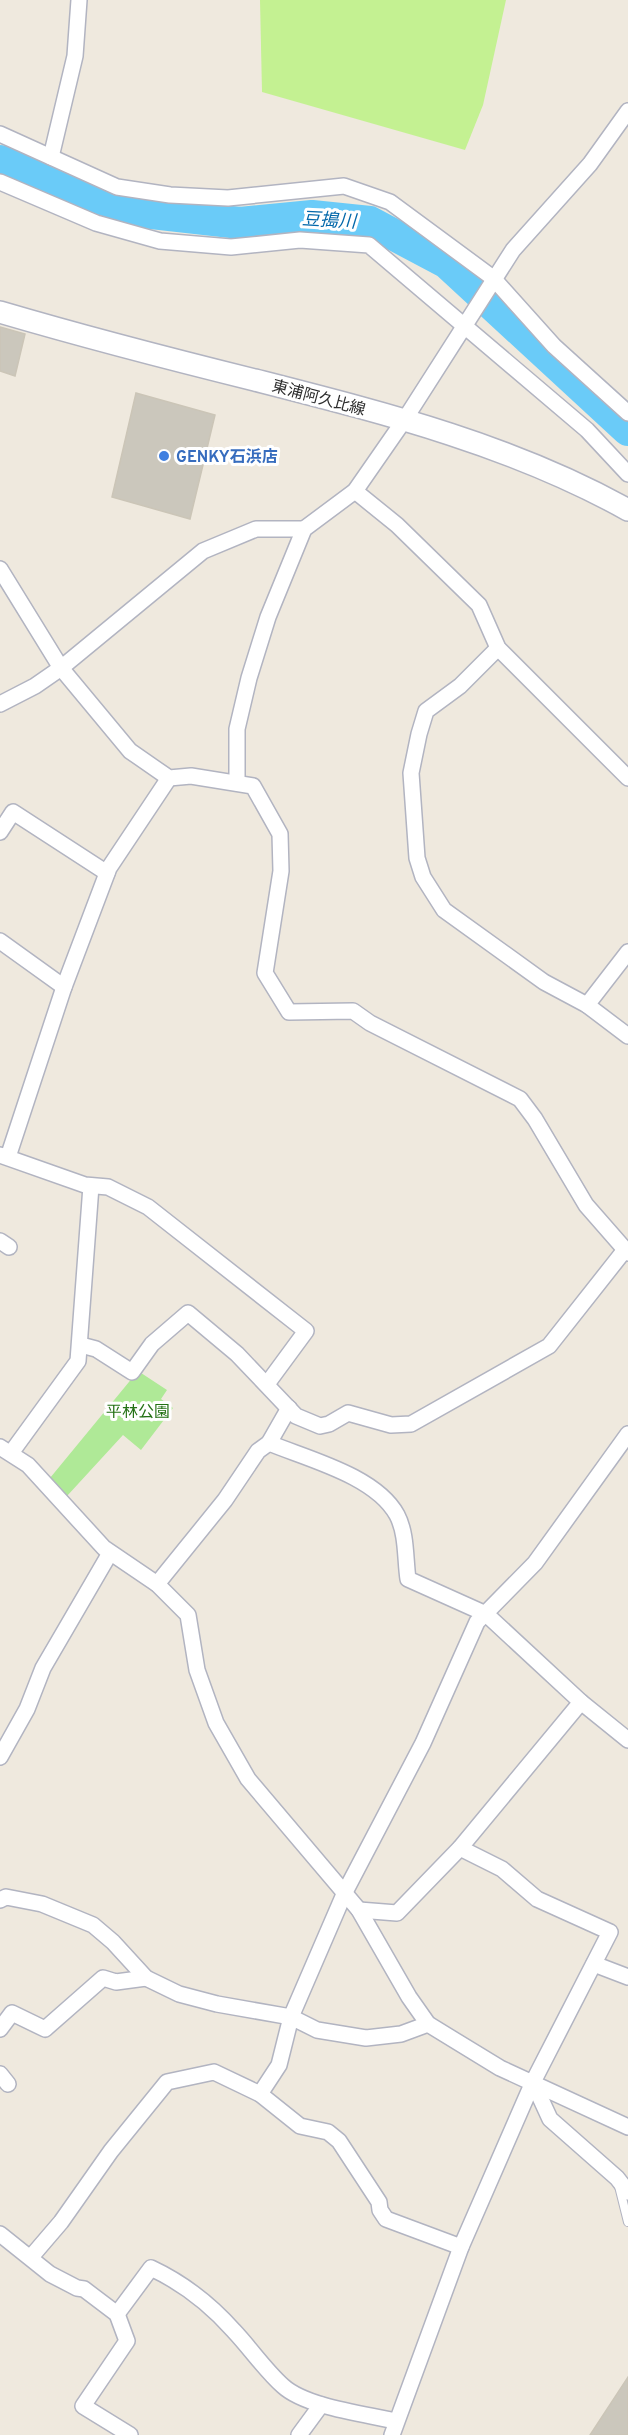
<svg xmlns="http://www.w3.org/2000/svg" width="628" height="2435" viewBox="0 0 628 2435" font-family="Overpass,'Noto Sans JP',sans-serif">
	<rect width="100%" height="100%" fill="#efe9de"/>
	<path fill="#afe997" d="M138,1371L167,1390L161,1399L173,1408L141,1450L123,1435L67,1496L50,1478Z"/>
	<path fill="#c4f192" d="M260,0H506L483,105L465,150L262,92Z"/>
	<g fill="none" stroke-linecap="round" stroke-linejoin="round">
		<path stroke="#6acbf8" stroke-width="32" d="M0,161L134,211L240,223L312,216L370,222L447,263L628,430"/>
	</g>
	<g fill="#cbc7bc" stroke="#cbc5b7" stroke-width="1.5">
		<path d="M0,327L25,334L15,376L0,371Z"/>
		<path d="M136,393L215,415L190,519L112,497Z"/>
		<path d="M628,2377V2435H590Z"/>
	</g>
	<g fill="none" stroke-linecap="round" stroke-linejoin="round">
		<g stroke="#b2b4c1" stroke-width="10">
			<path id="lane" d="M619,2186L628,2222"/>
		</g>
		<g stroke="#b2b4c1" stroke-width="18">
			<g id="street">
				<path d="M0,134L117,187L170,195L228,198L344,186L390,202L493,278L554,346L628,413"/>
				<path d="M51,157L75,56L79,0"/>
				<path d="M0,182L96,223L160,241L231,247L300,240L369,245L587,430L628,474"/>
				<path d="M355,491L397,525L479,605L498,648L628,778"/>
				<path d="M0,569L61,668L130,751L169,778L191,776L253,786L280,834L281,871L265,973L289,1012L353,1011L370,1023L520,1099L535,1119L586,1205L628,1253"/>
				<path d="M498,648L460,686L426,711L419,734L411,773L417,858L423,877L444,910L544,982L587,1005L628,1036"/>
				<path d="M0,704L35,686L61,668L203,551L256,529H304"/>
				<path d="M237,783V729L249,678L268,617L304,529L355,491L405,419L513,250L590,164L628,111"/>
				<path d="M0,832L13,812L107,873"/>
				<path d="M0,941L64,987"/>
				<path d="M587,1005L628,952"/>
				<path d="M0,1155L85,1185L108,1187L148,1207L306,1331L267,1384"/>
				<path d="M8,1157L64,987L109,868L169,778"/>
				<path d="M0,1241L9,1247"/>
				<path d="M81,1345L96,1349L132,1372L152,1344L188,1313L237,1354L296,1416L320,1426L329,1424L348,1413L391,1425L411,1424L549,1346L624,1251"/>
				<path d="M269,1443C308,1459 376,1476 397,1515C407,1534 405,1559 408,1579L486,1614L581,1702L628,1740"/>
				<path d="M0,1447L28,1465L104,1548L157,1584L188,1615L197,1670L216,1723L248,1779L359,1910L409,1997L428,2024L500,2068L628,2127"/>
				<path d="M11,1453L78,1361L91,1186"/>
				<path d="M157,1584L225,1500L258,1451L269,1443L289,1408"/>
				<path d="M0,1757L27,1709L43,1668L110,1553"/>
				<path d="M0,1900L6,1897L42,1904L93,1925L113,1942L146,1978L179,1994L217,2004L291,2017L317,2030L366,2038L401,2034L428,2024"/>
				<path d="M359,1910L397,1913L460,1848L581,1702"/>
				<path d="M594,1964L628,1977"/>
				<path d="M0,2029L12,2013L45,2029L103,1978L116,1982L146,1978"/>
				<path d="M0,2074L8,2084"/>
				<path d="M533,2082L550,2119L617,2178L628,2192"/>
				<path d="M260,2094L279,2065L291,2017L345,1892L423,1743L477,1622L535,1563L628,1434"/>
				<path d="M0,2234L50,2274L77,2288L84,2289L117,2314L127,2341L83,2406L130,2435"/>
				<path d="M31,2257L61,2222L111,2151L167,2082L214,2072L260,2094L300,2126L328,2132L339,2141L379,2202L380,2210L386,2219L461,2247"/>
				<path d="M117,2314L151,2268C183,2283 211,2305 234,2331C251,2349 265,2370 283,2386C306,2407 365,2414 395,2421"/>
				<path d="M299,2435L321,2405"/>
				<path d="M392,2435L461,2247L533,2082L610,1932L537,1899L502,1869L460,1848"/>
			</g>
		</g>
		<g stroke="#b2b4c1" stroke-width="24">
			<path id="secondary" d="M0,312C85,337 170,359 255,380C384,413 512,445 628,510"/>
		</g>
		<use href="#lane" stroke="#fff" stroke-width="8"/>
		<use href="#street" stroke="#fff" stroke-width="15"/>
		<use href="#secondary" stroke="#fff" stroke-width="21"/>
	</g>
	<circle fill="#3f7fe0" stroke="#fff" stroke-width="2" cx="164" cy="456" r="6"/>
	<g text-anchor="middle" stroke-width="6" stroke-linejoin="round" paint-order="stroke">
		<g font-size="16" fill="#2d2d2d" stroke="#fff">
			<text transform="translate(319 397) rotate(15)" y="6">東浦阿久比線</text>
		</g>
		<g font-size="16" font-weight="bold" fill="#366cbe" stroke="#fff" text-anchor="start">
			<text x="176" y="462">GENKY石浜店</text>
		</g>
		<g font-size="16" fill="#247115" stroke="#fff">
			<text x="138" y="1417">平林公園</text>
		</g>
		<g font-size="18" font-style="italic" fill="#0368aa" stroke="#fff">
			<text transform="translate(329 220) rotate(3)" y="6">豆搗川</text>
		</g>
	</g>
</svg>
